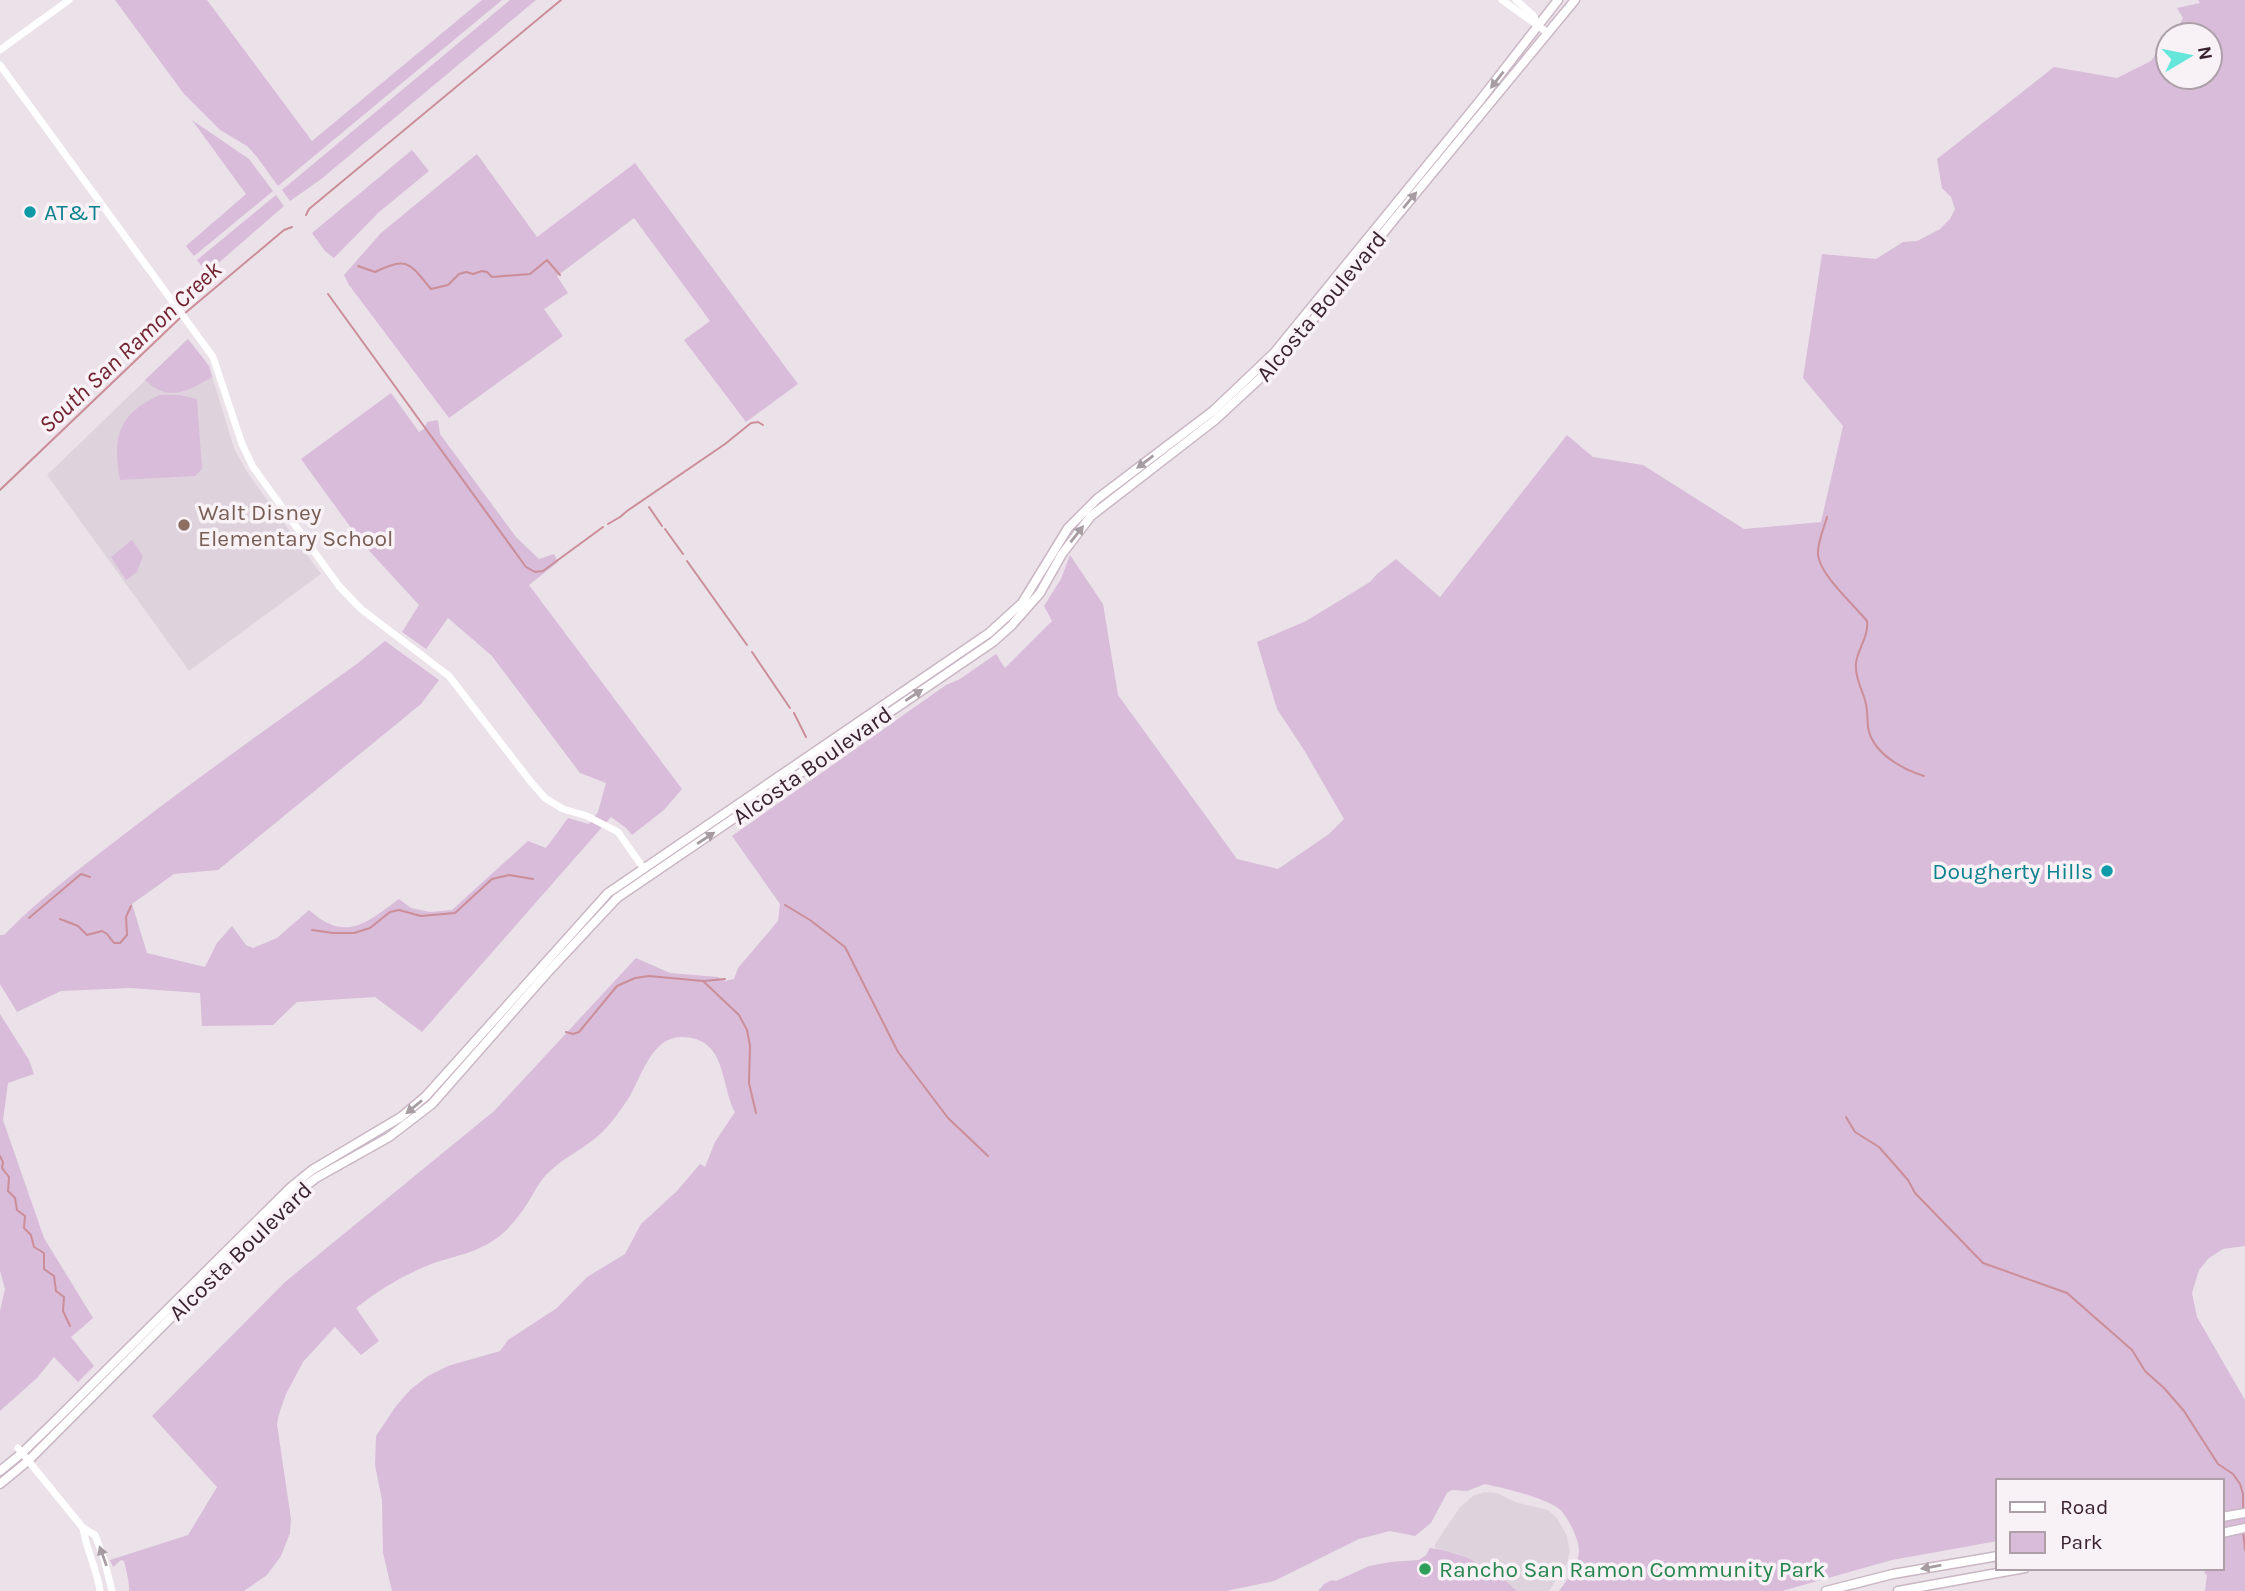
<svg xmlns="http://www.w3.org/2000/svg" width="2245" height="1591" viewBox="0 0 2245 1591" font-family="Karla,sans-serif">
	<rect width="100%" height="100%" fill="#ebe2e9"/>
	<g fill="#ded3dc">
		<path d="M188,339L209,366L234,448L247,472L321,574L189,671L47,475Z"/>
		<path d="M1484,1492L1497,1493L1515,1502L1548,1510L1557,1518L1567,1536L1570,1552L1567,1563L1549,1591H1517L1481,1564L1456,1553L1435,1548V1544L1460,1507L1473,1496Z"/>
	</g>
	<g fill="#d8bcda" fill-rule="evenodd">
		<path d="M115,0H207L312,141L482,0H502L278,186L257,157L247,146L220,130L184,94Z"/>
		<path d="M510,0H536L320,180L290,201L282,190Z"/>
		<path d="M2198,0H2245V1246L2223,1249L2209,1258L2199,1270L2192,1293L2197,1317L2245,1400V1591H2205L2207,1575L2204,1573L2207,1568H2222V1481H1998V1541L1892,1560L1782,1591H1559C1567,1580 1578,1566 1579,1552C1580,1541 1567,1514 1558,1508C1542,1497 1504,1488 1485,1484L1467,1491L1452,1490L1447,1493L1431,1523L1415,1536L1390,1531L1359,1539L1274,1581L1226,1591H392L383,1553L382,1500L375,1465L376,1436L396,1406L411,1389L428,1376L448,1366L500,1351L508,1340L557,1308L587,1277L625,1254L641,1224L677,1191L700,1164L705,1167L715,1142L735,1112C720,1084 727,1037 681,1037C653,1037 642,1074 631,1094C623,1107 610,1126 598,1136C582,1150 561,1159 547,1174C539,1182 535,1191 529,1201C520,1215 508,1231 494,1240C475,1253 455,1256 434,1263C405,1274 380,1289 356,1308L379,1341L361,1355L335,1327L303,1362L286,1394L279,1414L277,1424L291,1519L290,1533L281,1556L267,1575L244,1591H129C130,1585 126,1568 124,1561L121,1560L113,1567L110,1560L188,1535L217,1487L152,1416L285,1282L494,1111L636,958L670,973L718,977L725,981L734,979L738,968L778,921L780,904L732,836L946,685L960,679L996,654L1005,668L1052,621L1044,606L1061,579L1070,555L1103,604L1118,695L1237,859L1278,869L1329,834L1344,819L1304,750L1277,709L1257,642L1306,621L1370,582L1377,574L1396,559L1440,597L1567,435L1593,457L1643,465L1744,529L1821,522L1843,426L1803,378L1822,254L1876,259L1903,242L1917,241L1940,229L1950,219L1955,209L1951,197L1942,188L1937,159L2054,67L2117,78L2151,61L2169,34L2181,22L2183,18L2177,8L2200,3ZM2168,35H2210V77H2168Z"/>
		<path d="M192,120L249,159L273,191L194,256L186,246L246,194Z"/>
		<path d="M412,150L429,171L378,213L334,258L325,251L312,233Z"/>
		<path d="M477,154L537,237L635,163L798,384L746,422L684,340L710,321L634,218L557,276L568,293L544,309L563,336L449,418L349,285L344,275L381,233Z"/>
		<path d="M276,195L284,206L207,273L197,260Z"/>
		<path d="M188,339L209,366L212,377C188,391 169,403 145,380Z"/>
		<path d="M391,393L419,432L424,429L427,422L438,420L440,434L516,537L539,559L554,554L558,562L529,585L682,789L664,810L632,835L626,828L611,817L422,1032L375,997L297,1002L273,1025L202,1026L200,993L130,988L61,991L17,1012L0,984V935H4C44,894 90,861 135,826C208,770 284,717 358,663L385,641L439,680L421,704L218,870L174,874L132,904L147,953L205,967L217,943L232,926L246,945L253,948L277,938L309,910C346,943 366,923 399,899L411,908L430,912L452,910L528,841L546,848L568,818L589,824L598,812L606,783L580,773L492,656L448,618L426,649L402,632L419,605L362,543L301,459Z"/>
		<path d="M160,395H180L197,399L202,469L195,476L120,480C112,436 118,414 160,395Z"/>
		<path d="M132,540L143,556L137,572L126,580L111,557Z"/>
		<path d="M0,1014L29,1060L34,1074L8,1083L3,1120L44,1238L93,1318L71,1337L94,1366L78,1382L54,1357L37,1378L0,1411V1311L5,1289L0,1271Z"/>
		<path d="M1430,1548C1463,1552 1493,1568 1517,1591H1318L1324,1584L1332,1580L1336,1581L1369,1566L1390,1562L1419,1560L1426,1555Z"/>
	</g>
	<g fill="none" stroke-linecap="round" stroke-linejoin="round">
		<g stroke="#cb8e99" stroke-width="2">
			<path d="M306,215L309,209L561,0"/>
			<path d="M358,266L375,272C408,255 410,264 431,289L448,285L459,274L466,272L473,274L482,271L487,272L492,277L530,274L547,260L560,275"/>
			<path d="M328,294L526,567L535,572L543,571L603,527"/>
			<path d="M184,314L284,230L292,227"/>
			<path d="M0,490L180,318"/>
			<path d="M649,507L662,526"/>
			<path d="M1827,517C1824,528 1817,543 1818,555C1820,575 1854,605 1867,621C1869,636 1858,648 1856,663C1855,677 1861,687 1865,700C1868,710 1867,718 1868,727C1872,753 1902,769 1924,776"/>
			<path d="M608,524L620,517L627,511L725,444L751,423L758,422L763,425"/>
			<path d="M665,529L683,554"/>
			<path d="M687,561L747,645"/>
			<path d="M752,652L790,708"/>
			<path d="M794,713L806,737"/>
			<path d="M785,905L810,920L845,947L898,1052L948,1118L988,1156"/>
			<path d="M29,918L81,874L90,877"/>
			<path d="M60,919L78,926L87,935L102,931L107,934L114,943H120L127,935L126,917L131,906"/>
			<path d="M312,930L333,933H354L370,928L390,912L399,910L421,916L455,913L492,879L509,875L533,879"/>
			<path d="M704,981L725,979"/>
			<path d="M566,1032L573,1034L579,1032L617,986L635,978L649,976L703,981L739,1015L747,1030L750,1046L749,1083L756,1113"/>
			<path d="M1846,1117L1855,1132L1879,1147L1894,1164L1908,1180L1915,1193L1983,1263L2067,1293L2132,1350L2145,1371L2164,1388L2184,1411L2218,1464L2233,1474L2240,1484L2243,1494V1511"/>
			<path d="M0,1156L3,1162L2,1168L9,1177L8,1191L15,1198L17,1210L25,1216L24,1228L31,1235L34,1247L44,1253V1269L54,1276L56,1291L64,1297L63,1311L70,1326"/>
			<path d="M2243,1531L2245,1550"/>
		</g>
		<g stroke="#cab6c4" stroke-width="11">
			<g id="secondary">
				<path d="M0,1471L22,1453L55,1421L291,1187L312,1170L401,1117L426,1096L608,893L989,633L1022,603L1068,528L1097,499L1213,411L1274,353L1478,103L1558,0"/>
				<path d="M0,1484L28,1461L291,1197L316,1178L389,1137L432,1104L547,973L617,898L993,642L1011,626L1040,593L1062,554L1091,516L1215,420L1282,358L1397,216L1575,0"/>
				<path d="M2222,1517L2245,1513"/>
				<path d="M2222,1533L2245,1528"/>
				<path d="M1826,1591L1893,1574L1998,1556"/>
				<path d="M1898,1591L2025,1568"/>
			</g>
		</g>
		<g stroke="#fff" stroke-width="7">
			<path d="M1502,0L1548,33"/>
			<path d="M1516,0L1533,15L1538,25"/>
			<path d="M0,50L69,0"/>
			<path d="M0,65L213,357L242,444L253,467L339,586L361,609L449,676L531,782L545,798L563,809L587,816L618,832L644,869"/>
			<path d="M18,1448L83,1528L95,1535L104,1559L112,1591"/>
			<path d="M83,1528C86,1549 97,1569 100,1591"/>
		</g>
		<use href="#secondary" stroke="#fff" stroke-width="8"/>
	</g>
	<defs><path id="oneway-solid" d="M-6-.8H1V-3.2L6.5 0L1 3.2V.8H-6Z" transform="scale(1.75)"/></defs>
	<g fill="#a69ca2">
		<use href="#oneway-solid" transform="translate(1497 80) rotate(128)"/>
		<use href="#oneway-solid" transform="translate(1410 200) rotate(-50)"/>
		<use href="#oneway-solid" transform="translate(1145 462) rotate(143)"/>
		<use href="#oneway-solid" transform="translate(1077 534) rotate(-52)"/>
		<use href="#oneway-solid" transform="translate(914 695) rotate(-34)"/>
		<use href="#oneway-solid" transform="translate(706 838) rotate(-33)"/>
		<use href="#oneway-solid" transform="translate(414 1107) rotate(140)"/>
		<use href="#oneway-solid" transform="translate(103 1556) rotate(-110)"/>
		<use href="#oneway-solid" transform="translate(1931 1567) rotate(170)"/>
	</g>
	<g fill="#0f9aa8" stroke="#f8f2f7" stroke-width="2.5">
		<circle cx="30" cy="212" r="7"/>
		<circle cx="2107" cy="871" r="7"/>
	</g>
	<circle fill="#8d6e63" stroke="#f8f2f7" stroke-width="2.5" cx="184" cy="525" r="7"/>
	<circle fill="#2e9e5b" stroke="#f8f2f7" stroke-width="2.5" cx="1425" cy="1569" r="7"/>
	<g text-anchor="middle" stroke-width="7" stroke-linejoin="round" paint-order="stroke">
		<g font-size="23" fill="#0d838f" stroke="#f8f2f7" text-anchor="start">
			<text x="44" y="220">AT&amp;T</text>
			<text x="2093" y="879" text-anchor="end">Dougherty Hills</text>
		</g>
		<g font-size="23" fill="#3a2331" stroke="#f8f2f7">
			<text transform="translate(1321 306) rotate(-50)" y="8">Alcosta Boulevard</text>
			<text transform="translate(812 765) rotate(-35)" y="8">Alcosta Boulevard</text>
			<text transform="translate(240 1251) rotate(-44)" y="8">Alcosta Boulevard</text>
		</g>
		<g font-size="23" fill="#785e54" stroke="#f8f2f7" text-anchor="start">
			<text x="198" y="520">Walt Disney<tspan x="198" dy="26">Elementary School</tspan></text>
		</g>
		<g font-size="23" fill="#27864d" stroke="#f8f2f7" text-anchor="start">
			<text x="1439" y="1577">Rancho San Ramon Community Park</text>
		</g>
		<g font-size="24" font-style="italic" fill="#71222f" stroke="#f8f2f7">
			<text transform="translate(130 347) rotate(-43)" y="8">South San Ramon Creek</text>
		</g>
	</g>
	<rect x="1996" y="1479" width="228" height="91" fill="#f8f2f7" stroke="#ac9fa8" stroke-width="2"/>
	<rect x="2010" y="1502" width="35" height="10" fill="#ffffff" stroke="#ac9fa8" stroke-width="2"/>
	<text x="2060" y="1514" font-size="21" fill="#3a2331">Road</text>
	<rect x="2010" y="1532" width="35" height="21" fill="#d8bcda" stroke="#ac9fa8" stroke-width="2"/>
	<text x="2060" y="1549" font-size="21" fill="#3a2331">Park</text>
	<g transform="translate(2189 56) rotate(80)"><circle r="33" fill="#f8f2f7" stroke="#ac9fa8" stroke-width="2"/>
	<path d="M0-5L12 26L0 18L-12 26Z" fill="#64e6db"/>
	<text y="-10" font-size="19" font-weight="bold" text-anchor="middle" fill="#3a2331">N</text>
	</g>
</svg>
